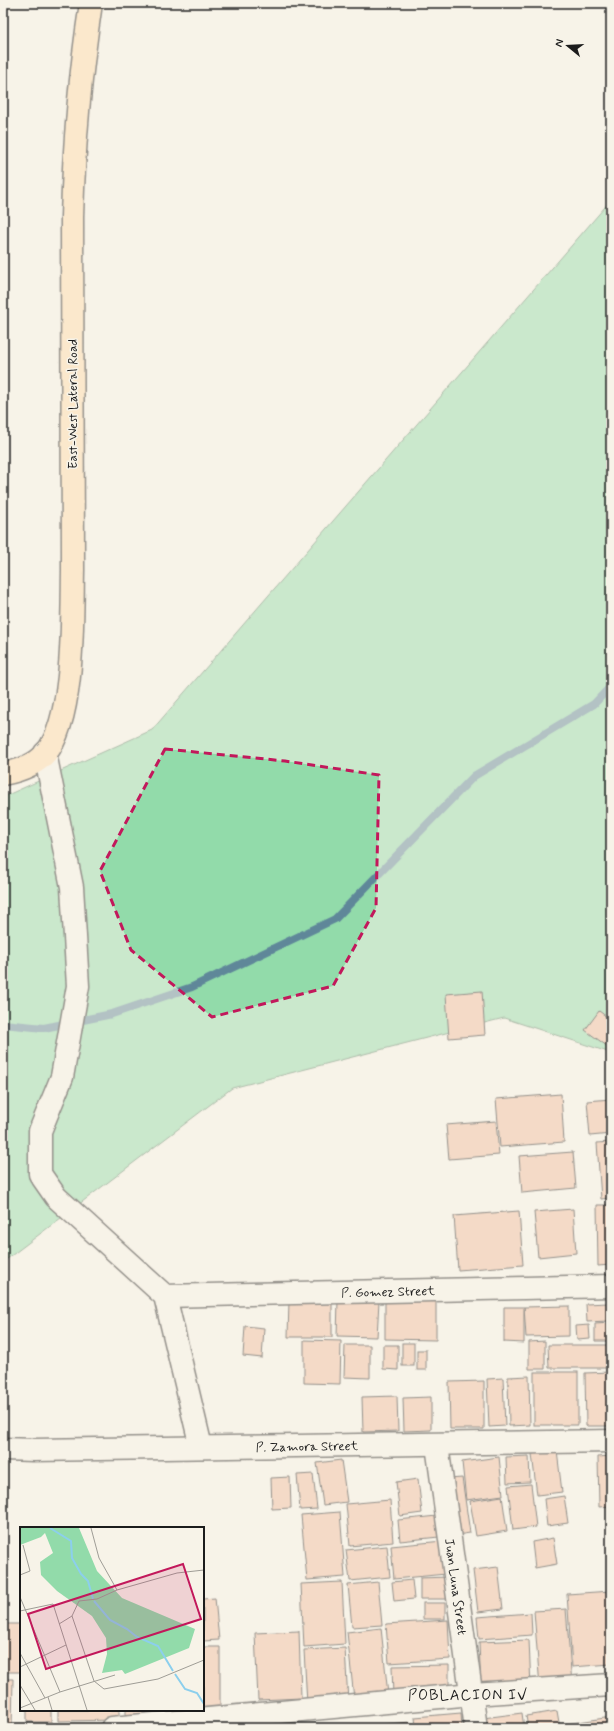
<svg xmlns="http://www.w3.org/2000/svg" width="614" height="1731" viewBox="0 0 614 1731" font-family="Mynerve,sans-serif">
	<rect width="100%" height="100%" fill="#f7f3e8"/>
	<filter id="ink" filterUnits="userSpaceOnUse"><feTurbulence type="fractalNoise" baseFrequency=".025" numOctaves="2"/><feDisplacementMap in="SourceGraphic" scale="8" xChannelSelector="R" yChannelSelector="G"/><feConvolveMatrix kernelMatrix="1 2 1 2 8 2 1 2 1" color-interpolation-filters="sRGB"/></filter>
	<g filter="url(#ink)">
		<path fill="#92dbaa" stroke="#577c63" d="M611,200V1053L504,1018L232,1088L3,1262V797L152,730Z"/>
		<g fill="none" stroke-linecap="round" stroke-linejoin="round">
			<path stroke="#5f8799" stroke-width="8" d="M3,1024L44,1028L112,1014L192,987L335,919L474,776L594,704L611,686"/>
		</g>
		<g fill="#efbda0" stroke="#1c1c1c">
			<path d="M482,991L485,1035L449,1038L446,994Z"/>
			<path d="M599,1011L611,1020V1049L585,1030Z"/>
			<path d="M561,1094L564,1142L500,1147L496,1099Z"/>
			<path d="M611,1099V1134L590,1136L587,1101Z"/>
			<path d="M496,1121L499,1155L449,1159L446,1125Z"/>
			<path d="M611,1142V1198L601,1199L597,1143Z"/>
			<path d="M573,1152L576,1188L522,1193L519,1156Z"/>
			<path d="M597,1205H611V1265L598,1266Z"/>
			<path d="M573,1209L576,1253L538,1257L534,1212Z"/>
			<path d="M519,1211L523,1265L458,1270L454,1216Z"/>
			<path d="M338,1300L379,1301L377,1337L337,1336Z"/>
			<path d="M385,1300H436V1340L385,1339Z"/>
			<path d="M289,1301L332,1302V1337H288Z"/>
			<path d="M608,1303V1321L587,1322L586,1304Z"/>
			<path d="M569,1306V1336L526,1337L524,1307Z"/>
			<path d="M504,1307H524V1343L504,1342Z"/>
			<path d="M611,1323V1341H595V1324Z"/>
			<path d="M589,1325L590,1339L577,1340L576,1326Z"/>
			<path d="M245,1326L264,1328L262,1358L243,1356Z"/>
			<path d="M304,1340L341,1341L340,1384L304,1383Z"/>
			<path d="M545,1341V1369H529V1342Z"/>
			<rect x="402" y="1343" width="12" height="23"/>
			<path d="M345,1345H370V1378L344,1377Z"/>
			<path d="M383,1345H398V1370L383,1369Z"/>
			<path d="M548,1345H611V1368H549Z"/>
			<rect x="417" y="1350" width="9" height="20"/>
			<rect x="534" y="1372" width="44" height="53"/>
			<path d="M611,1372V1426H586L585,1373Z"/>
			<path d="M529,1376L530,1425L509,1426L508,1377Z"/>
			<path d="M503,1378L505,1426L489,1427L487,1379Z"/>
			<path d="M484,1381V1429H450L449,1382Z"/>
			<path d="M397,1396L398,1431L363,1432L362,1397Z"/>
			<path d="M431,1397V1430L404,1431L403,1398Z"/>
			<path d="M557,1451L562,1492L537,1495L532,1454Z"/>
			<path d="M529,1456L530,1482L507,1483L506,1457Z"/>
			<path d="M611,1456V1506L599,1507L598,1457Z"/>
			<path d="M499,1457L503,1495L466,1500L462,1462Z"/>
			<path d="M341,1460L347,1502L323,1505L317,1463Z"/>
			<path d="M313,1474L317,1509L300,1510L297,1475Z"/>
			<path d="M290,1477L291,1508L272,1509L271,1478Z"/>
			<path d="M462,1478L470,1533L457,1535L449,1479Z"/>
			<path d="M418,1479L422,1513L400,1516L396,1482Z"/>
			<path d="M531,1484L536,1527L513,1530L508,1486Z"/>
			<path d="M502,1496L507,1531L476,1536L470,1501Z"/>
			<path d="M564,1496L568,1523L547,1526L544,1499Z"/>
			<path d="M390,1500L393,1542L350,1546L346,1504Z"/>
			<path d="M340,1512L345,1577L307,1580L301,1515Z"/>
			<path d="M437,1516L439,1537L400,1541L398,1520Z"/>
			<path d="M553,1538L557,1564L535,1568L532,1542Z"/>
			<path d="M443,1541L446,1574L394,1579L391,1546Z"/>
			<path d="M387,1546L390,1577L350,1581L346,1550Z"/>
			<path d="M498,1567L503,1609L478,1612L473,1570Z"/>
			<path d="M448,1577L449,1599H420V1578Z"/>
			<path d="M412,1580L414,1599L394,1601L392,1582Z"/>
			<path d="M342,1582L345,1644L304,1647L301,1584Z"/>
			<path d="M378,1582L382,1625L352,1627L348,1585Z"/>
			<path d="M611,1591V1664L572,1667L567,1594Z"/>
			<path d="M215,1598L219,1640L203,1641V1599Z"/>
			<rect x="423" y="1603" width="22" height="16"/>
			<path d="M566,1609L572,1684L540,1687L534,1611Z"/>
			<path d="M531,1613L532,1635L479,1639L477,1617Z"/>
			<path d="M448,1620L450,1659L389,1663L386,1624Z"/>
			<rect x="3" y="1624" width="18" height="48"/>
			<path d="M381,1628L388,1695L354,1699L347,1632Z"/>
			<path d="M299,1631L301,1698L258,1700L255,1633Z"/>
			<path d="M529,1640L531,1688L481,1690L479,1642Z"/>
			<path d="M203,1647H220V1713L203,1710Z"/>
			<path d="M345,1648L348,1702L307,1704L304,1650Z"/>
			<path d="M449,1665V1695L393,1696L392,1666Z"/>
			<path d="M3,1679H13L12,1728H3Z"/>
			<rect x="27" y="1710" width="24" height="12"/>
			<path d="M58,1710H119V1720L58,1721Z"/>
			<rect x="126" y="1710" width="29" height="8"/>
			<path d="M557,1711L560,1728H528L526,1716Z"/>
			<path d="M461,1713L462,1728H416L415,1717Z"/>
			<path d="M522,1713L524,1728H484L483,1718Z"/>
			<path d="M611,1717V1728H567L566,1724Z"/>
			<path d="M410,1722L411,1728H357V1727Z"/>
		</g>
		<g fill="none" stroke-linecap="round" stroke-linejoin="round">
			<g stroke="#1c1c1c" stroke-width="25">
				<g id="minor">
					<path d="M45,753L72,887L78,986L62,1077L40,1131V1174L56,1197L165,1296L201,1447"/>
					<path id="s1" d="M165,1296L611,1286"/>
					<path id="s2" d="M437,1445L476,1728"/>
					<path id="s3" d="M3,1449L34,1450L611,1441"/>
					<path d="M112,1728L472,1694L611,1685"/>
				</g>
			</g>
			<g stroke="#1c1c1c" stroke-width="25">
				<path id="major" d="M3,774C19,771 35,766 46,753C75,718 72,616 73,570L72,217C74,145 80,74 91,3"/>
			</g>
			<use href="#minor" stroke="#f7f3e8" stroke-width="22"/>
			<use href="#major" stroke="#fedbac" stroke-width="22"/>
		</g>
	</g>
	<path d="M0 0H614V1731H0ZM165,749L285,761L379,775L376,908L333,986L212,1017L131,950L100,871Z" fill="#f7f3e8" fill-opacity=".55" fill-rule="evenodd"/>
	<path fill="none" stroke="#c2185b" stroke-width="3" stroke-dasharray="8 5" stroke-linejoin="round" d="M165,749L285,761L379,775L376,908L333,986L212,1017L131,950L100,871Z"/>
	<g text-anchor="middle" stroke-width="3" stroke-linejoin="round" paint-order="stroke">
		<g font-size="13" fill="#1c1c1c" stroke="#f7f3e8">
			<text transform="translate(72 404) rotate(-90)" y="5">East-West Lateral Road</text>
			<text dy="5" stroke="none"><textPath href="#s1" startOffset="223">P. Gomez Street</textPath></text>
			<text dy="5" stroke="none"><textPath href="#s3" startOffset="304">P. Zamora Street</textPath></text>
			<text dy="5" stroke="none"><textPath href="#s2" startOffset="143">Juan Luna Street</textPath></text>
		</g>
		<g font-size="15" letter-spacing="1" fill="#1c1c1c" stroke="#f7f3e8">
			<text x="468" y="1700">POBLACION IV</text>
		</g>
	</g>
	<g transform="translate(20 1527)">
		<rect width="184" height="184" fill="#f7f3e8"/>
		<path d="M0,1H59L77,44L102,71L175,102L169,121L105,147L102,143L82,146L87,127L86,111L72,89L37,64L21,48L20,35L33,26L25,6L21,10L0,18Z" fill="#92dbaa"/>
		<path fill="none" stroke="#8ccfed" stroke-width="2" d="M30,1L51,14L52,31L61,47L68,54L73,72M74,74L90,93L107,102L117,110L138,119L153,144M155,147L165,162L177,166L184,177"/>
		<path fill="none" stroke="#9f9d96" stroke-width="1" d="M71,1L79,31L97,63L157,46L184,43M0,48L10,44L3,18M0,70L40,165M0,84L33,77L67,183M52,89L74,154L84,162L138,152L184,133M39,97L52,89L59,74L77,72L97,63M0,126L25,171M0,140L46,118M0,158L15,183M28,170L32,183M0,181L40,165L95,148"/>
		<path fill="#c2185b" fill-opacity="0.15" stroke="#c2185b" stroke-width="2" d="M163,37L181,92L26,142L8,87Z"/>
		<rect width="184" height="184" fill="none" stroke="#1c1c1c" stroke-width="2"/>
	</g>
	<rect width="614" height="1731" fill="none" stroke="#f7f3e8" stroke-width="16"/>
	<rect x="8" y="8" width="598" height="1715" fill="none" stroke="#1c1c1c" stroke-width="1.5" filter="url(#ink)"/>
	<g transform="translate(568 46) rotate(288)" stroke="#f7f3e8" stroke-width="3" paint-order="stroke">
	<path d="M0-3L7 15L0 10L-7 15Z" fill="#1c1c1c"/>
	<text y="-6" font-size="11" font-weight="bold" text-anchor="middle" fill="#1c1c1c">N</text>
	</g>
</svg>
